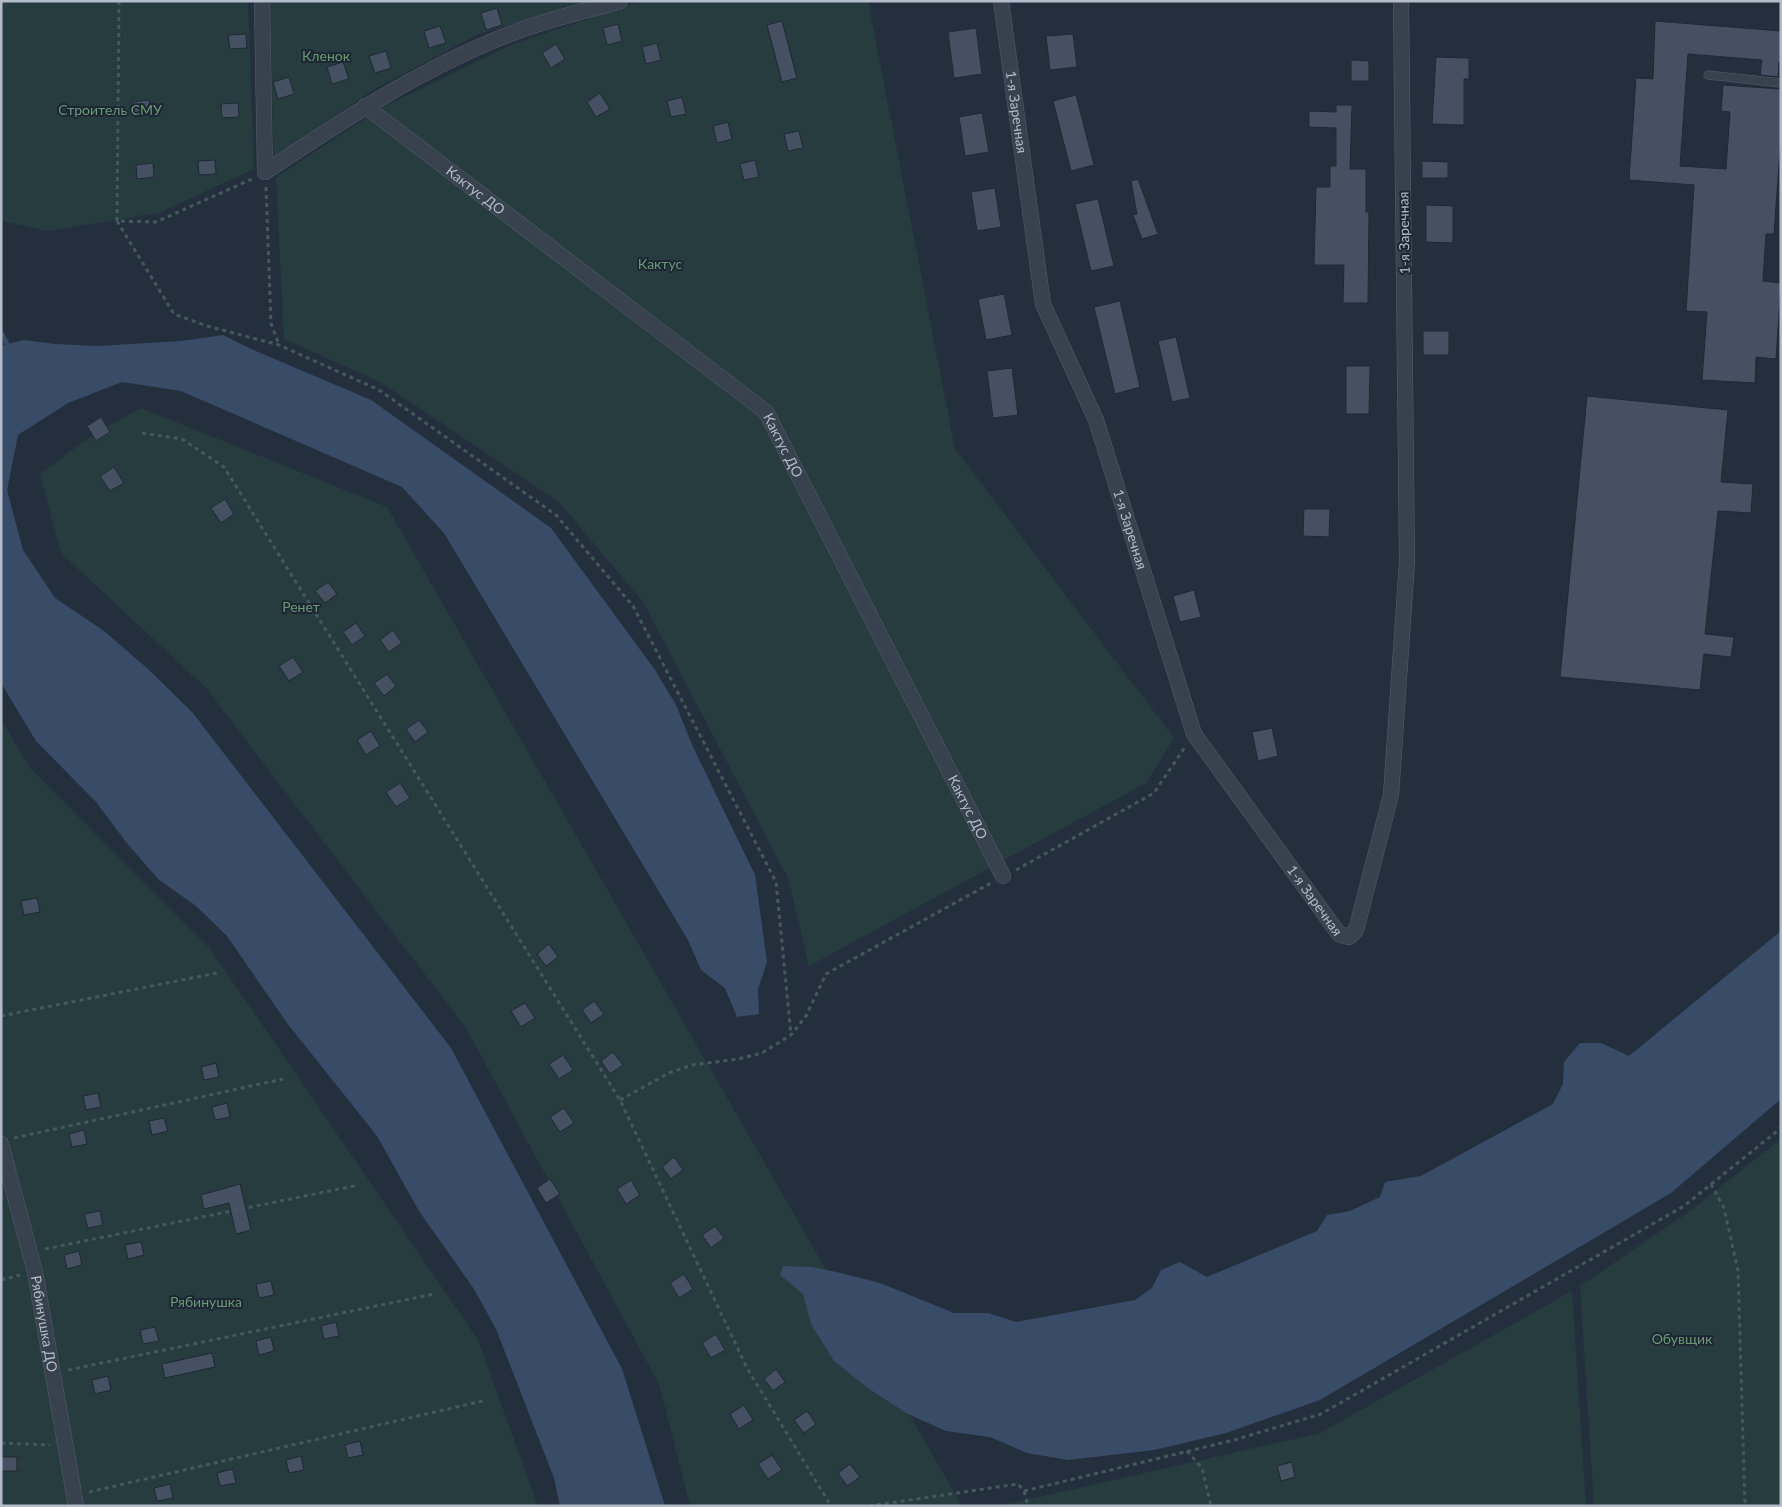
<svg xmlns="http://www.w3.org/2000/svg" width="1782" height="1507" viewBox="0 0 1782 1507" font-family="Lato,sans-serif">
	<rect width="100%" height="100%" fill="#242f3e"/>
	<g fill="#263c3f">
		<path d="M1,1H248L254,169L159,213L47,231L1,221Z"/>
		<path d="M269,1H590L479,34L375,89L274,156Z"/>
		<path d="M641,1H868L955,449L1174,738L1146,783L809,966L788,878L643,602L559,502L382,383L284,339L276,177L385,106L511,45Z"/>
		<path d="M141,408L387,507L962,1506H690L659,1384L466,1028L206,688L61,553L40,474L94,434Z"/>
		<path d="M1,720L31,769L211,950L478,1340L538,1506H1Z"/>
		<path d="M1781,1139V1506H1594L1580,1286L1686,1214Z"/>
		<path d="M1572,1291L1586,1506H1000L1320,1433Z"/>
	</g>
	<g fill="#394c67">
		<path d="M223,335L249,348L371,400L551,528L655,670L676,705L693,747L755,875L767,962L758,989L759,1014L737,1017L725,988L701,970L688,940L444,533L402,487L181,391L122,382L68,403L18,435L7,490L23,550L55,598L104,631L148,669L192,712L451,1048L622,1369L665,1506H560L554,1478L496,1329L474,1289L419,1211L377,1136L287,1023L227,936L196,906L158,879L126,842L96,802L36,741L1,683V346L23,340L55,344L97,346L181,341Z"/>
		<path d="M1781,931V1099L1671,1193L1320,1400L1226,1433L1154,1450L1068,1460L1027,1453L990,1437L946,1431L906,1413L869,1389L834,1361L811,1324L803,1294L780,1275L783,1266L812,1267L841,1273L880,1283L954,1313H988L1016,1322L1135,1300L1152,1288L1161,1270L1180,1262L1207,1277L1317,1231L1327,1215L1350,1211L1380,1197L1385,1182L1421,1176L1553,1104L1563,1084L1564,1062L1580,1043H1601L1629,1056Z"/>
	</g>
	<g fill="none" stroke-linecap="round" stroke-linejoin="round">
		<path stroke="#394c67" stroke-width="5" d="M1,333L7,344"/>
	</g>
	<g fill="#455162" stroke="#1f2835">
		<path d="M497,8L502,25L486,30L481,13Z"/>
		<path d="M782,21L797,78L782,82L767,25Z"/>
		<path d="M1655,21L1781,31V62H1779L1778,77L1760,75L1762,60L1688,54L1680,166L1726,169L1730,112L1721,111L1723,85L1781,89V136L1774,234H1766L1763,281L1781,283L1776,359L1756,357L1755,383L1702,380L1707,312L1686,311L1694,185L1629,180L1636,78L1653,79Z"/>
		<path d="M618,24L622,41L607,45L603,28Z"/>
		<path d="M440,26L446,43L429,48L424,31Z"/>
		<path d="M976,28L982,74L954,78L948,32Z"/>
		<path d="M246,34L247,48L230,49L228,35Z"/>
		<path d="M1073,34L1077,67L1050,70L1046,36Z"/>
		<path d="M657,43L661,60L646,64L642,47Z"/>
		<path d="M556,44L565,59L551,68L542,53Z"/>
		<path d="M386,51L391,68L375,73L369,56Z"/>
		<path d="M1436,57L1469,58V79H1464V125L1432,124Z"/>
		<path d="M1351,60L1369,61V81H1351Z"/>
		<path d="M343,62L349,79L332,84L327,67Z"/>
		<path d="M289,77L294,94L278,99L273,82Z"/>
		<path d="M600,93L610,109L596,117L587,102Z"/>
		<path d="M1076,95L1094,165L1071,171L1053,101Z"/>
		<path d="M682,97L686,114L671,117L667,101Z"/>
		<path d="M149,100L151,114L134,116L132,102Z"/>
		<path d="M238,103L239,117L222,118L221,104Z"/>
		<path d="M1336,105H1352L1350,169H1366V212H1369L1368,303H1343L1344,265H1314L1316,187H1330V166H1336V128L1309,127V111L1336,112Z"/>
		<path d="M982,113L989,152L965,156L959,117Z"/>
		<path d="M728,122L732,139L717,143L713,126Z"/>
		<path d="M799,131L803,148L788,151L784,134Z"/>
		<path d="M215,160L216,174L199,175L198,161Z"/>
		<path d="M755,160L759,177L744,180L740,164Z"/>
		<path d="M1422,161L1448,162V178H1422Z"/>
		<path d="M153,163L154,177L137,179L136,165Z"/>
		<path d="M1138,179L1158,234L1142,239L1133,215L1137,214L1131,181Z"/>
		<path d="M995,188L1001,227L977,231L971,192Z"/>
		<path d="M1098,199L1114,266L1091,271L1075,204Z"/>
		<path d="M1426,205L1453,206V243L1426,242Z"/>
		<path d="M1004,294L1012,335L986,340L978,299Z"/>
		<path d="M1120,301L1140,387L1115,394L1094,307Z"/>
		<rect x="1423" y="331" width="26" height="24"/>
		<path d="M1176,337L1190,398L1172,402L1158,341Z"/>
		<path d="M1346,366H1370L1369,414H1346Z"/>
		<path d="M1012,368L1018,415L993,418L987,371Z"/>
		<path d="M1587,396L1728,410L1721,482L1753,484L1751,513L1718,511L1705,634L1734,637L1731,657L1704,654L1700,690L1560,677Z"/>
		<path d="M101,417L110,432L96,441L87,426Z"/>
		<path d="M114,467L124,483L110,491L100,476Z"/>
		<path d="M225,499L234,514L221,523L211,508Z"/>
		<path d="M1304,509H1330L1329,537L1303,536Z"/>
		<path d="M328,582L337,594L325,603L315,591Z"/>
		<path d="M1194,590L1201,617L1180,622L1173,596Z"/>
		<path d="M356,623L365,636L352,645L343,632Z"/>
		<path d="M393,630L402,643L389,652L380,640Z"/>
		<path d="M293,657L303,672L289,681L279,666Z"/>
		<path d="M387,674L396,686L384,696L374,683Z"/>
		<path d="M419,720L428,732L415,742L406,729Z"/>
		<path d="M1272,728L1278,756L1258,761L1252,732Z"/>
		<path d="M371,731L380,746L366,755L357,740Z"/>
		<path d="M400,783L410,798L396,807L386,792Z"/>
		<path d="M37,898L40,912L24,915L21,901Z"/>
		<path d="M549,944L558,957L546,966L537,954Z"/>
		<path d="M594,1001L604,1014L591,1023L582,1010Z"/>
		<path d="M525,1003L535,1018L521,1027L511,1011Z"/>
		<path d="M613,1052L623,1065L610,1074L601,1061Z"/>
		<path d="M563,1055L573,1070L559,1079L549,1064Z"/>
		<path d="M216,1063L219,1077L204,1080L201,1067Z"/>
		<path d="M98,1093L101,1107L86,1110L83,1096Z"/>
		<path d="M227,1103L230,1117L215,1120L212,1107Z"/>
		<path d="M564,1108L574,1123L560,1132L550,1117Z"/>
		<path d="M164,1118L168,1131L152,1135L149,1121Z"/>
		<path d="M84,1130L87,1144L72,1147L69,1134Z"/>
		<path d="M674,1157L683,1170L671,1179L662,1167Z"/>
		<path d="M550,1179L560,1194L546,1203L537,1188Z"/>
		<path d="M631,1180L640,1195L626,1204L617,1189Z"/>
		<path d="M240,1184L251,1230L236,1234L229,1203L204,1209L201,1195Z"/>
		<path d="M100,1211L103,1225L88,1228L84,1214Z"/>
		<path d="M715,1226L724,1238L711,1248L702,1235Z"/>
		<path d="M141,1242L144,1255L128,1259L125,1245Z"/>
		<path d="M79,1251L82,1265L67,1269L64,1255Z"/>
		<path d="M684,1274L693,1289L679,1298L670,1283Z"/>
		<path d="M271,1281L274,1295L259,1298L256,1284Z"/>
		<path d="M336,1322L339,1336L324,1339L321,1326Z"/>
		<path d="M155,1327L159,1341L143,1344L140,1330Z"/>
		<path d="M716,1334L725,1350L711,1358L702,1343Z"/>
		<path d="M271,1337L274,1351L259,1355L256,1341Z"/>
		<path d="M212,1353L215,1367L165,1378L162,1364Z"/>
		<path d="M776,1369L785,1382L773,1391L764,1379Z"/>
		<path d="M108,1376L111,1390L95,1394L92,1380Z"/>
		<path d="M744,1405L753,1420L739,1429L730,1414Z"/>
		<path d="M807,1411L816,1424L804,1433L794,1420Z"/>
		<path d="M360,1441L363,1455L348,1458L345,1445Z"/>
		<path d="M772,1455L782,1470L768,1479L758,1464Z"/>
		<path d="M301,1456L304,1470L289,1473L286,1460Z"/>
		<rect x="1" y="1457" width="16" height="14"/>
		<path d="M1292,1462L1295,1477L1281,1481L1277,1466Z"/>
		<path d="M850,1464L860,1477L847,1486L838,1473Z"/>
		<path d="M233,1469L236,1483L220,1486L217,1473Z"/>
		<path d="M170,1484L173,1498L157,1501L154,1488Z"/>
	</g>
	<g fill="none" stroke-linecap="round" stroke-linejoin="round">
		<g stroke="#565f6c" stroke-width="9">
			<path id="lane" d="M1708,75L1781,83"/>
		</g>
		<g stroke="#565f6c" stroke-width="16">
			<g id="street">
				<path d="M262,1L265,172"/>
				<path id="s1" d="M1001,1L1043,304L1096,420L1194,734L1339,934L1349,937L1356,930L1391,795L1407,562L1401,1"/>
				<path id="s2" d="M365,106L766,412L1003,876"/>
				<path d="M265,172C343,120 422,68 510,34C545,20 583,12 620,1"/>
				<path id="s3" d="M1,1144L35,1272L76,1506"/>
			</g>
		</g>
		<g stroke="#44595c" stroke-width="3" stroke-dasharray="4 4" stroke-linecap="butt">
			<path d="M119,1L117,221L156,222L252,179"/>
			<path d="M266,187L271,323L279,345"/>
			<path d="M117,221L174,314L207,326L279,345L379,390L556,515L633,606L776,882L791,1035"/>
			<path d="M142,433L182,439L224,467L620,1100L747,1368L831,1506"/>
			<path d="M1016,870L1154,793L1185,747"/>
			<path d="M1,1016L217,973"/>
			<path d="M620,1100L669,1073L692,1065L738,1059L762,1053L791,1035L806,1016L826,974L991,883"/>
			<path d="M14,1138L283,1079"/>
			<path d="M1711,1184L1724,1208L1738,1271L1745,1506"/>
			<path d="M45,1249L359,1185"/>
			<path d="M1,1280L20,1275"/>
			<path d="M68,1370L434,1294"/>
			<path d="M1,1443L50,1445"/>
			<path d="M1187,1451L1202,1468L1211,1506"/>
			<path d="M1024,1491L1234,1440L1321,1414L1684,1206L1781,1128"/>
			<path d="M89,1492L487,1400"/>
			<path d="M869,1506L1018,1484L1024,1491L1028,1506"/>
		</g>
		<use href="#lane" stroke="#38414e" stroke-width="8"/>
		<use href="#street" stroke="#38414e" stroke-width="15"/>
	</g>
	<g text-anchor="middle" stroke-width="4" stroke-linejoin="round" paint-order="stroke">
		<g font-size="14" fill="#6b9a76" stroke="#1d2633">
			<text x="326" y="61">Кленок</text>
			<text x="110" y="115">Строитель СМУ</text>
			<text x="660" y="269">Кактус</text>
			<text x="301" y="612">Ренет</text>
			<text x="206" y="1307">Рябинушка</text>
			<text x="1682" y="1344">Обувщик</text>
		</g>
		<g font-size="14" fill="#b4bcc9" stroke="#1d2633">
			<text dy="5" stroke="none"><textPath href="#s1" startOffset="112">1-я Заречная</textPath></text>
			<text dy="5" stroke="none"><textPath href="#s2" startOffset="139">Кактус ДО</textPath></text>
			<text transform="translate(1404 233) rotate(-91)" y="5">1-я Заречная</text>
			<text dy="5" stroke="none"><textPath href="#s2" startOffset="542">Кактус ДО</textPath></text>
			<text dy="5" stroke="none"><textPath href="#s1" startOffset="548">1-я Заречная</textPath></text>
			<text dy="5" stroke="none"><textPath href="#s2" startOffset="948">Кактус ДО</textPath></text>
			<text dy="5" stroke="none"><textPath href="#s1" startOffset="968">1-я Заречная</textPath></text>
			<text dy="5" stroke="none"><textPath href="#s3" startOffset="185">Рябинушка ДО</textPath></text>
		</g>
	</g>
	<rect width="1782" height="1507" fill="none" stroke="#b4bcc9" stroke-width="5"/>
</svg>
